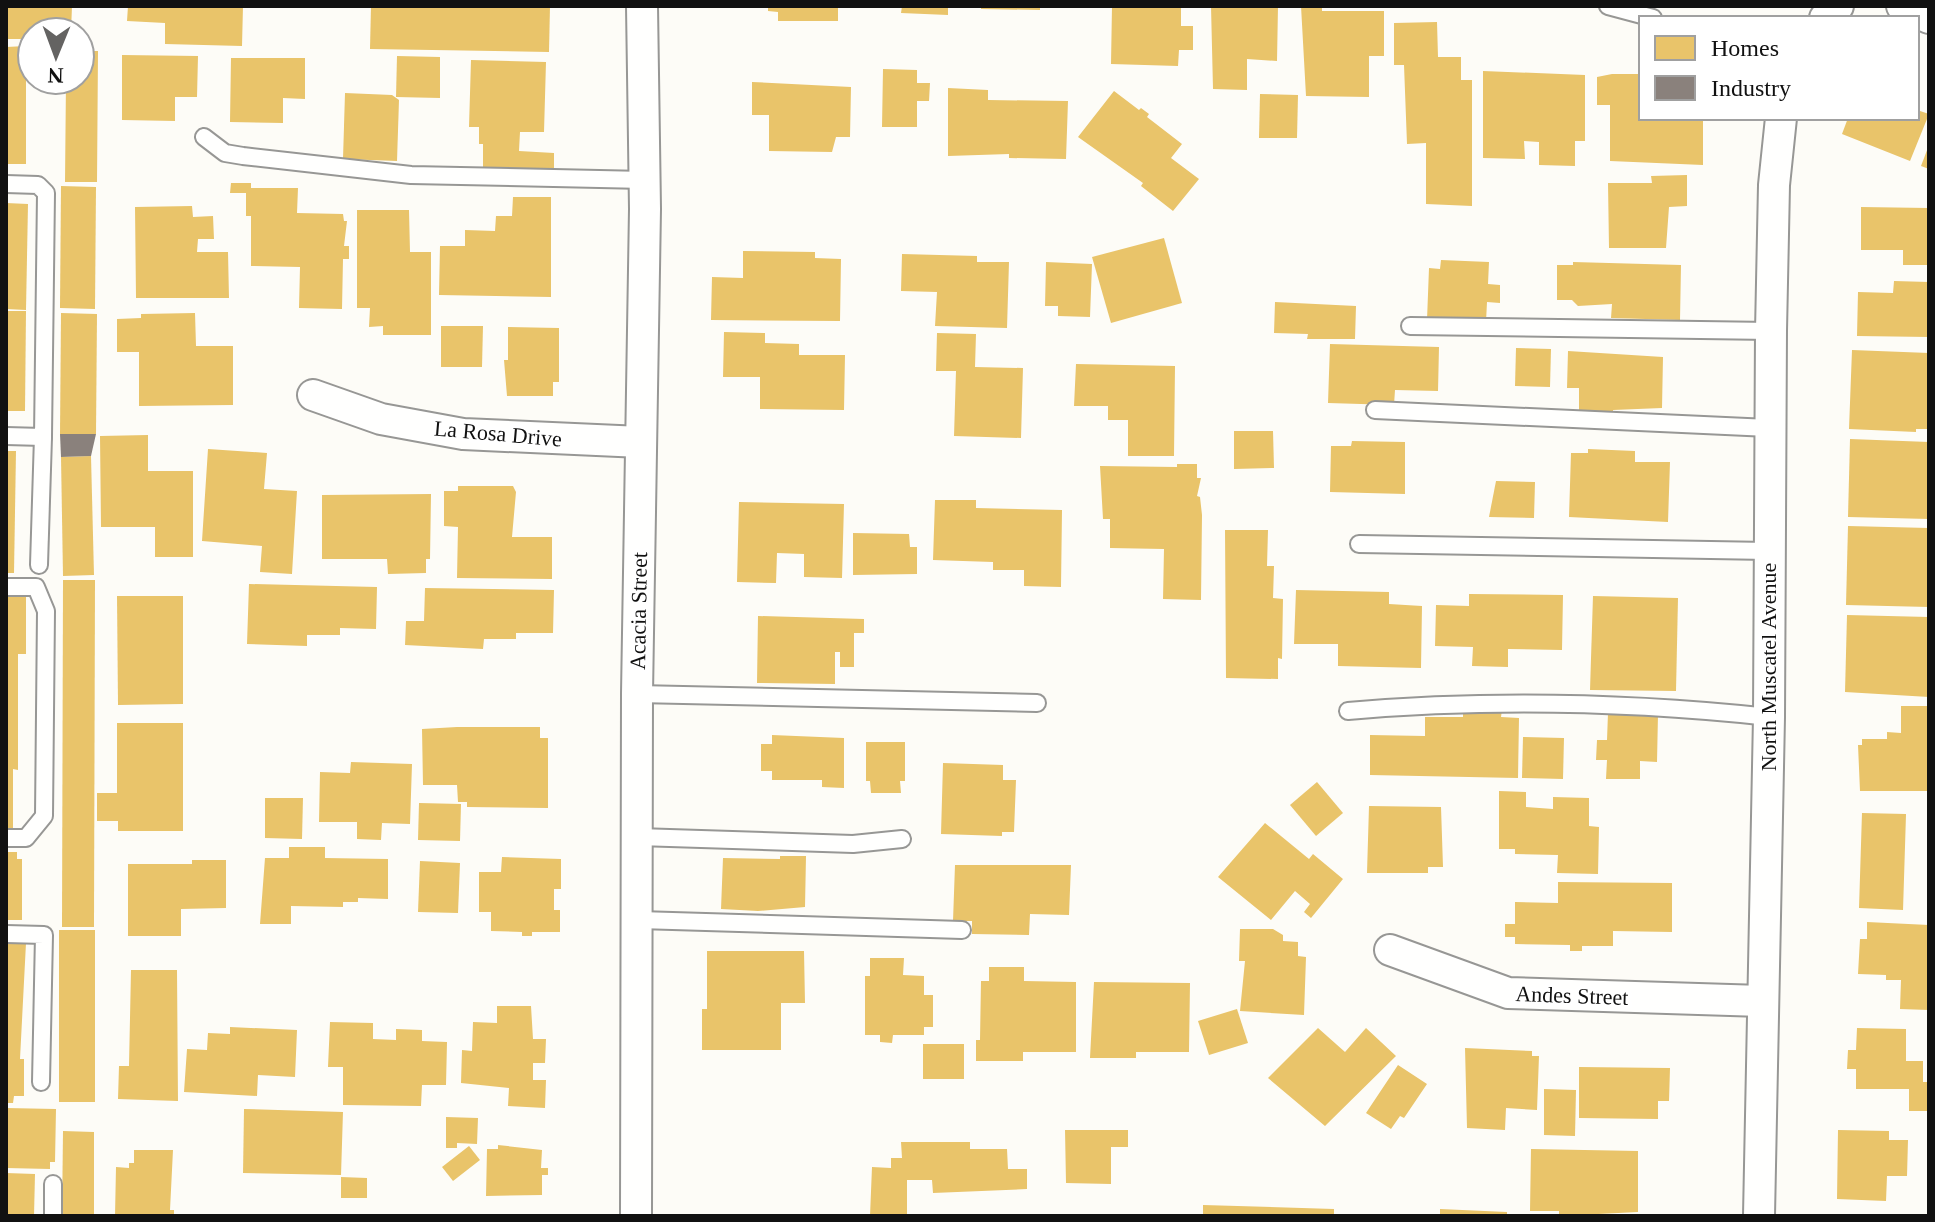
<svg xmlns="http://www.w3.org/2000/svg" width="1935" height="1222" viewBox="0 0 1935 1222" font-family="Georgia,serif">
	<rect width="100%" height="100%" fill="#fdfcf7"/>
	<g fill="#e9c46a">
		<path d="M6,6H72L71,32H32V39H6Z"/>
		<path d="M128,6H243L242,46L165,44V23L127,21Z"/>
		<path d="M371,6H550L549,52L370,49Z"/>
		<path d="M768,6H838V21H778V12L768,11Z"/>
		<path d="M902,6H948V15L901,13Z"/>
		<path d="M981,6H1040V10L981,9Z"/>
		<path d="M1112,6H1181V26H1193V50H1179L1178,66L1111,64Z"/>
		<path d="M1211,6H1278L1277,61L1247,59V90L1213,89Z"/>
		<path d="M1301,6H1322V11H1384V56H1369V97L1306,96Z"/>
		<path d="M1437,22L1438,57H1461V80H1472V206L1426,204V143L1407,144L1404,65H1394V23Z"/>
		<path d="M26,46V164H6V47Z"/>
		<path d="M80,51H98L97,182H65L66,80H80Z"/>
		<path d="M122,55L198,56L197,97H175V121L122,120Z"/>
		<path d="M397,56L440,57V98L396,97Z"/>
		<path d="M231,58H305V99L283,98V123L230,122Z"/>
		<path d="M471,60L546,62L544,132H520L519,151L554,153V174L483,176V144H479V127H469Z"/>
		<path d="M883,69L917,70V83H930L929,101H917V127H882Z"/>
		<path d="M1483,71L1585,75V141H1575V166L1539,165V142L1524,141L1525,159L1483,158Z"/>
		<path d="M1612,74H1641V118L1703,121V165L1610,161V105H1597V77Z"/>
		<path d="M752,82L851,87L850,137H836L832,152L769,151V115H752Z"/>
		<path d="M948,88L988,90V100L1068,101L1066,159L1009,158V154L948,156Z"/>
		<path d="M1114,91L1139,110L1141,108L1149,114L1147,117L1182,144L1171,158L1199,179L1173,211L1141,186L1143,183L1078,137Z"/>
		<path d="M345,93L392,95L399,100L397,161L343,159Z"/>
		<path d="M1260,94L1298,95L1297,138H1259Z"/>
		<path d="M1917,110L1929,114L1910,161L1842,134L1848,118H1917Z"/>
		<path d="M1929,145V169L1921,166Z"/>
		<path d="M1687,175V206L1669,207L1666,248H1609L1608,183H1652L1651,176Z"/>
		<path d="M231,183H251V188H298L297,213L343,214L344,221H347L344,246H349V259H343L342,309L299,308L300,267L251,266V216H246V193H230Z"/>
		<path d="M61,186L96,187L95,309L60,308Z"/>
		<path d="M513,197H551V297L439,295L440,246H465V230L495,231L496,216H512Z"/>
		<path d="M6,203L28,204L26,310L6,309Z"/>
		<path d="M192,206L193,217L213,216L214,239H198L197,252H228L229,298H136L135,207Z"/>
		<path d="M1861,207L1929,208V265H1903V250H1861Z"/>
		<path d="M357,210H409L410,252H431V335H383V326L369,327L370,308H357Z"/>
		<path d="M1164,238L1182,303L1111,323L1092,257Z"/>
		<path d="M743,251L815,252V258L841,259L840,321L711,320L712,277L743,278Z"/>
		<path d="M902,254L977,256V262H1009L1007,328L935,326L937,292L901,291Z"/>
		<path d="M1441,260L1489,262L1488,284L1500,285V303L1487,302L1486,322L1427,320L1429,268L1440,269Z"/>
		<path d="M1046,262L1092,264L1090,317L1058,316V306H1045Z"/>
		<path d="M1573,262L1681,265L1680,320L1611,318L1612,304L1578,306L1572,300H1557V265H1573Z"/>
		<path d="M1894,281L1929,282V337L1857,336L1858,292L1893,293Z"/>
		<path d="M1275,302L1356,306L1355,339H1307L1308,334L1274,333Z"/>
		<path d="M6,311H26L25,411H6Z"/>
		<path d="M61,313L97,314L96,434H60Z"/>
		<path d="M195,313L196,346H233V405L139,406V352H117V319L141,318V314Z"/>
		<path d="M441,326H483L482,367H441Z"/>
		<path d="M508,327L559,328V382H553V396H507L504,360H508Z"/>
		<path d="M724,332L765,333V343L799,344V355H845L844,410L760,409V377H723Z"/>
		<path d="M937,333L976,334L975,367L1023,368L1021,438L954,436L956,371H936Z"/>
		<path d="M1330,344L1439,347L1438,391L1395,390L1394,405L1328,403Z"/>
		<path d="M1516,348L1551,349L1550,387L1515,386Z"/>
		<path d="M1852,350L1929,353V429H1916V432L1849,429Z"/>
		<path d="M1568,351L1663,357L1662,408L1613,410V416L1579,410V388H1567Z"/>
		<path d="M1076,364L1175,366L1174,456H1128V420H1108V406H1074Z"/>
		<path d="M1234,431H1273L1274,468L1234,469Z"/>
		<path d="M148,435V471H193V557H155V527H101L100,436Z"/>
		<path d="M1850,439L1929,442V519L1848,517Z"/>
		<path d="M1352,441L1405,442V494L1330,492L1331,446H1351Z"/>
		<path d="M208,449L267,453L264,489L297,491L292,574L260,572L262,546L202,541Z"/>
		<path d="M1588,449L1635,451V462H1670L1668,522L1569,517L1571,453H1588Z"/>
		<path d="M6,451H16L14,573H6Z"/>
		<path d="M91,456L94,575L63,576L61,457Z"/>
		<path d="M1177,464H1197V478H1201L1197,496L1200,497L1202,515L1201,600L1163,599L1164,549L1110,548V519H1103L1100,466L1177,467Z"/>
		<path d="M1496,481L1535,482L1534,518L1489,517Z"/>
		<path d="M458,486H513L516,492L512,537H552V579L457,578L458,527L444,526V491H458Z"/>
		<path d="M431,494L430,559H426V573L388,574L387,559H322V495Z"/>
		<path d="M935,500H976V508L1062,510L1061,587L1024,586V570H993V562L933,560Z"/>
		<path d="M739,502L844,504L842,578L804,577V554L777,553L776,583L737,582Z"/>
		<path d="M1848,526L1929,528V607L1846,605Z"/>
		<path d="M1225,530H1268L1267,566H1274L1273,598L1283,599L1282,659L1278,658V679L1226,678Z"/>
		<path d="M853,533L909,534L910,547H917V574L853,575Z"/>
		<path d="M63,580H95L94,927H62Z"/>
		<path d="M249,584L377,587L376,629L340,628V635H307V646L247,644Z"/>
		<path d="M425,588L554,590L553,633H516V639H484L483,649L405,645L406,621H424Z"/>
		<path d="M6,589H26V654H18V770L13,769V828H6Z"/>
		<path d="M1296,590L1389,592V604L1422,606L1421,668L1338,666V644H1294Z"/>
		<path d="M1469,594L1563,595L1562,650L1508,649V667L1472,666L1473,647L1435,646L1436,605L1469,606Z"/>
		<path d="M117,596H183V704L118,705Z"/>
		<path d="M1593,596L1678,598L1676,691L1590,690Z"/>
		<path d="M1847,615L1929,617V697L1845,692Z"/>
		<path d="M758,616L864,619V633H854V667H840V652H835V684L757,683Z"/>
		<path d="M1901,706H1929V791H1860L1858,745H1862V739H1887V732L1901,733Z"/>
		<path d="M1463,710H1502L1501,717L1519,718L1518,778L1370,775V735L1425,736V717H1463Z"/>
		<path d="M1608,713L1658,714L1657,762L1640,761V779H1606L1607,760H1596L1597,740H1607Z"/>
		<path d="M117,723H183V831H118V821H97V793H117Z"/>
		<path d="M457,727H540V738H548V808L467,807V802H458L457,785H423L422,729Z"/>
		<path d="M772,735L844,738V788L822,787V780H772V771H761V744H772Z"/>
		<path d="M1523,737L1564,738L1563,779L1522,778Z"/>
		<path d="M866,742H905V781H900L901,793H871L870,781H866Z"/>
		<path d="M351,762L412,764L410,824L382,823L381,840L357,839V822H319L320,772L350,773Z"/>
		<path d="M943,763L1003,765V780H1016L1014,832H1002V836L941,834Z"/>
		<path d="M1317,782L1343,813L1316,836L1290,805Z"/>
		<path d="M1499,791L1526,792V807L1553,809V797L1589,798V826L1599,827L1598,874L1557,873L1558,855L1515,854V849H1499Z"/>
		<path d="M265,798H303L302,839L265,838Z"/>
		<path d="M419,803L461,804L460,841L418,840Z"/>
		<path d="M1369,806L1441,807L1443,867H1428V873H1367Z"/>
		<path d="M1862,813L1906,814L1903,910L1859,908Z"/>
		<path d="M1265,823L1309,859L1313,854L1343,879L1311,918L1304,912L1310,904L1295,891L1271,920L1218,877Z"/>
		<path d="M289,847H325V858L388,859V899L358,898V902H343V907L291,906V924H260L265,858H289Z"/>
		<path d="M6,852H17V859H22V920H6Z"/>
		<path d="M780,856H806L805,907L758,911L721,909L723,858L780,859Z"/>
		<path d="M502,857L561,859V889H554V910H560V932H532V936H522V932L491,931V912H479V872H501Z"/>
		<path d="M192,860H226V908L181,909V936H128V864H192Z"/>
		<path d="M420,861L460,863L458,913L418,912Z"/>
		<path d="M955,865H1071L1069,915L1030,914L1029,935L972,934V921H953Z"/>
		<path d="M1558,882L1672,883V932L1613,931V946H1582V951H1570V945L1515,944V937H1505V924H1515V902L1558,903Z"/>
		<path d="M1867,922L1929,925V1010L1900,1009L1901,980H1886V975L1858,974L1860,939H1867Z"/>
		<path d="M1240,929H1273L1283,935V941L1298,942V956L1306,957L1304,1015L1240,1011L1245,961H1239Z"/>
		<rect x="59" y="930" width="36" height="172"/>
		<path d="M6,942L26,943L20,1059H24V1096H14L13,1103H6Z"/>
		<path d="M707,951H804L805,1003H781V1050H702V1009H707Z"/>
		<path d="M870,958H904L903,975L924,976V995H933V1027H924V1035H893L892,1043L880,1042V1035H865V976H870Z"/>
		<path d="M989,967H1024V981L1076,982V1052H1023V1061H976V1040H980L981,981H989Z"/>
		<path d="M131,970H177L178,1101L118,1099L119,1066H129Z"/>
		<path d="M1094,982L1190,983L1189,1052H1136V1058H1090Z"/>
		<path d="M497,1006H531L533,1039H546L545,1063H533V1080H546L545,1108L508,1106L509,1088L461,1083L462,1050L472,1051L473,1022L497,1023Z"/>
		<path d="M1237,1009L1248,1043L1209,1055L1198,1021Z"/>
		<path d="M330,1022L373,1023V1039L396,1040V1029L422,1030V1041L447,1042L446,1085H422L421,1106L343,1105V1067H328Z"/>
		<path d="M230,1027L297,1030L295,1077L258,1075L257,1096L184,1092L187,1049L207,1050L208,1033L230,1034Z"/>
		<path d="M1318,1028L1345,1052L1366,1028L1396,1056L1325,1126L1268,1078Z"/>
		<path d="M1857,1028L1906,1029V1061H1923V1082H1929V1111H1909V1089H1856V1069H1847L1848,1050H1856Z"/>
		<rect x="923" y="1044" width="41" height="35"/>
		<path d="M1465,1048L1532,1051V1056H1539L1537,1110L1506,1108L1505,1130L1467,1128Z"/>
		<path d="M1398,1065L1427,1084L1404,1118L1400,1116L1391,1129L1366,1113Z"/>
		<path d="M1579,1067L1670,1068L1669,1101H1658V1119L1579,1118Z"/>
		<path d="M1544,1089L1576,1090L1575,1136L1544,1135Z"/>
		<path d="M6,1108L56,1109L55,1162H50V1169L6,1168Z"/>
		<path d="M244,1109L343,1112L341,1175L243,1173Z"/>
		<path d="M446,1117L478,1118L477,1144L457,1143V1148H446Z"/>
		<path d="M1065,1130H1128V1147H1111V1184L1066,1183Z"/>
		<path d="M1838,1130L1889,1131V1140H1908L1907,1176H1887L1886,1201L1837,1199Z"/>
		<path d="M63,1131L94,1132V1216H62Z"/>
		<path d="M901,1142H970V1149H1007L1008,1169H1027V1189L933,1193L932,1180H907V1216H870L872,1167L891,1168V1158H902Z"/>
		<path d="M498,1145L542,1150L541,1168H548V1175H542V1195L486,1196L487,1149H498Z"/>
		<path d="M469,1146L480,1160L453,1181L442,1167Z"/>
		<path d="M1531,1149L1638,1151V1212L1559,1216V1211H1530Z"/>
		<path d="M134,1150H173L170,1210H174V1216H115L116,1167L129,1168V1163H134Z"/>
		<path d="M6,1173L35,1174L34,1216H6Z"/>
		<path d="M341,1177L367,1178V1198H341Z"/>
		<path d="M1203,1205L1334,1209V1216H1203Z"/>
		<path d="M1440,1209L1507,1212V1216H1440Z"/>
	</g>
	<path fill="#8a817c" d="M60,434H96L91,456L61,457Z"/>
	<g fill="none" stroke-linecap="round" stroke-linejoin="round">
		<g stroke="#979795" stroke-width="20">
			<g id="service">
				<path d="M1608,6L1653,18"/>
				<path d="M204,137L225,153L243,156L411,175L645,180"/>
				<path d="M6,184L38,185L46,193L43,437L6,436"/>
				<path d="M1410,326L1771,331"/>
				<path d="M1375,410L1769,428"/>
				<path d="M1359,544L1768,551"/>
				<path d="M39,565L43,437"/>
				<path d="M6,587H36L46,611L44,816L26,838H6"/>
				<path d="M637,694L1037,703"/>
				<path d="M1348,711C1488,699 1629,702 1769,717"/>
				<path d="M638,837L853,844L902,839"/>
				<path d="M639,920L962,930"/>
				<path d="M6,934L44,935L41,1082"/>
				<path d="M53,1216V1184"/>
			</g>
		</g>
		<g stroke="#979795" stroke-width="34">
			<g id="minor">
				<path d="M1902,6L1929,18"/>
				<path d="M1825,18L1838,6"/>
				<path d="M313,395L381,419L463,434L641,442"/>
				<path d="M1390,950L1508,993L1762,1001"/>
				<path d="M636,1216L637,694L645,209L642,6"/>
				<path d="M1759,1216L1769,717L1771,331L1774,185L1781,118"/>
			</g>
		</g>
		<use href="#service" stroke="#fffffe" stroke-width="16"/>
		<use href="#minor" stroke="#fffffe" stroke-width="30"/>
	</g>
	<g text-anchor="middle" stroke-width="8" stroke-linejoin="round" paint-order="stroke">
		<g font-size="22" fill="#111" stroke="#fff">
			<text transform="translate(498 433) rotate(5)" y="8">La Rosa Drive</text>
			<text transform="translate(638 611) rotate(-89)" y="8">Acacia Street</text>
			<text transform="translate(1768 667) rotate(-90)" y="8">North Muscatel Avenue</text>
			<text transform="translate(1572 995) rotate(2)" y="8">Andes Street</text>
		</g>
	</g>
	<rect width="1935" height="1222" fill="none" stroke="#111111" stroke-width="16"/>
	<rect x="1639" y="16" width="280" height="104" fill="#ffffff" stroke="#a0a0a0" stroke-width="2"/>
	<rect x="1655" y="36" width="40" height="24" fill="#e9c46a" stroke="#a0a0a0" stroke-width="2"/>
	<text x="1711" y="56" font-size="24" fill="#111111">Homes</text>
	<rect x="1655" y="76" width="40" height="24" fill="#8a817c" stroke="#a0a0a0" stroke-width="2"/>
	<text x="1711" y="96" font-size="24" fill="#111111">Industry</text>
	<g transform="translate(56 56) rotate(181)"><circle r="38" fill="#ffffff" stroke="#a0a0a0" stroke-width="2"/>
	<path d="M0-6L14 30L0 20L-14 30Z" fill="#646362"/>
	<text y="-12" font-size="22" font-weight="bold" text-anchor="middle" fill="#111111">N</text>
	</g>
</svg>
